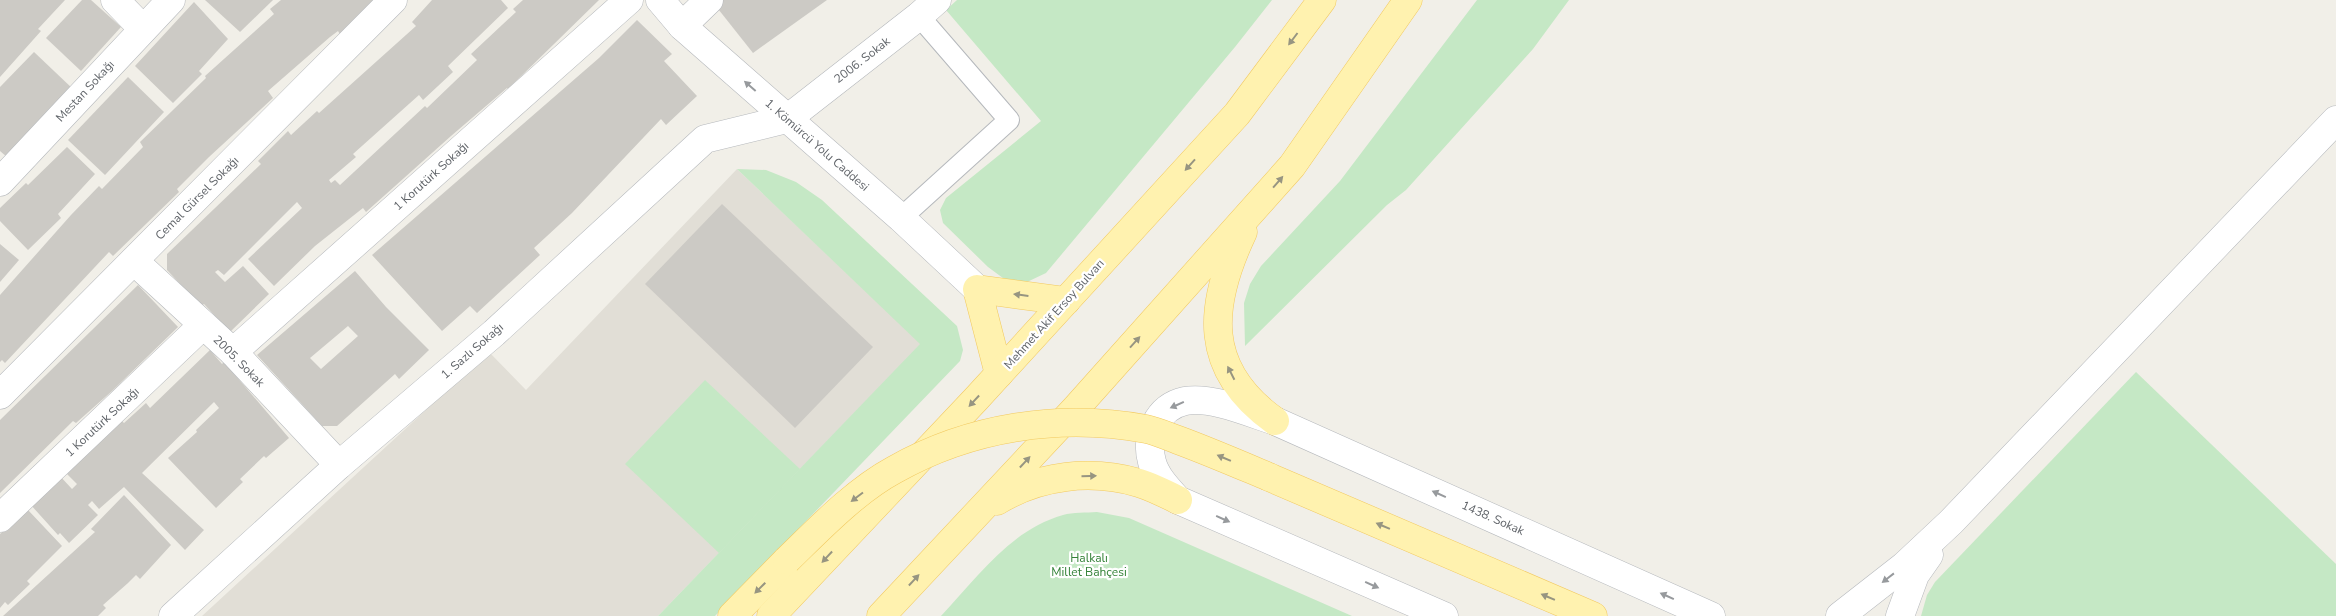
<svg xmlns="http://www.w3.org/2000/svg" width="2336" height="616" viewBox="0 0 2336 616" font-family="'Nunito Sans',sans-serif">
	<rect width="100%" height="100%" fill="#f1efe8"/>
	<path fill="#e1ded6" d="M737,169L921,344L658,616H202L489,352L526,390Z"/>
	<g fill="#c5e8c5">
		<path d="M957,0H1272L1235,47L1046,273L1027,282L1007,281L988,267L943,223L940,210L946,198L1041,121L946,10Z"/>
		<path d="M1477,0H1569L1533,49L1406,190L1387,205L1245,346L1244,303L1250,284L1261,266L1340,181Z"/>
		<path d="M737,169L766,170L796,182L822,200L957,326L963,350L960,361L715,616H658L920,344Z"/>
		<path d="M2136,372L2336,564V616H1921L1927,595L1935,582Z"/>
		<path d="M705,380L800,469L719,553L625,464Z"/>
		<path d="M1097,512L1129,518L1352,616H941C977,578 1010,530 1063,515C1073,512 1086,513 1097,512Z"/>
	</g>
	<g fill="#cccac5" fill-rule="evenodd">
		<path d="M0,0H65L38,29L41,31L0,77Z"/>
		<path d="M82,0H91L121,27L81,71L46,38Z"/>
		<path d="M205,0H273L240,32Z"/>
		<path d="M281,0H379L341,36L338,31L330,37L268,91L273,98L209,157L177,189L179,192L113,256L109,252L5,363L2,360L0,362V295L71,215L99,186L102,189L143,147L140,142L206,78L205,76L274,14L270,9Z"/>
		<path d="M432,0H501L508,8L448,66L453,72L423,100L419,95L353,154L356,157L329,180L331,183L335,180L340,185L425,106L427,108L477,60L471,54L516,12L513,9L523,0H599L508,89L507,88L451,136L366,212L363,208L315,246L274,286L248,259L302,208L297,202L224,275L218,270L215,272L225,282L243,266L269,294L230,332L204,304L201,306L167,270V254L261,164L258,161L288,131L291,135L317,111L319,113L416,26L412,22Z"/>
		<path d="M711,0H827L753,53Z"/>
		<path d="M194,2L228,39L199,71L202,74L173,103L135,66Z"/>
		<path d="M637,20L672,54L664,61L697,96L666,125L661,119L572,213L534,248L540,255L477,313L470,306L442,331L372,255L599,58Z"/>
		<path d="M34,52L74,90L7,157L0,151V87Z"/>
		<path d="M128,77L164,112L105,175L68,140Z"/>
		<path d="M67,147L95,174L58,214L61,218L28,250L0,221V208L26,183L28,185Z"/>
		<path d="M722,204L873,347L795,428L645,284Z"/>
		<path d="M0,244L19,260L0,282Z"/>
		<path d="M355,271L386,307L429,350L399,379L395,374L337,426H322L257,355ZM348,326L358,336L321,369L310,358Z"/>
		<path d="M138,285L178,327L112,391L76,423L73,421L0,493V420Z"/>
		<path d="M210,350L222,364L224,362L289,438L266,458L264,456L240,479L243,482L216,508L168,458L197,432L196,430L219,408L214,402L142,473L204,530L185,550L124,487L99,509L92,501L88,505L98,515L69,543L60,533L58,535L30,504L59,475L72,489L77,484L67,474L100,440L121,420L124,423L146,403L150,408Z"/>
		<path d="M124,495L171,545L140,579L136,575L128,583L103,605L106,608L98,616H3L95,532L91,529Z"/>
		<path d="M28,510L62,546L27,581L30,584L8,605L5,602L0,608V534Z"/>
	</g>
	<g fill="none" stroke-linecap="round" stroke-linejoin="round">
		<g stroke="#b5b8bc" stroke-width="22">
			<path id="service" d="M901,218L1009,120L919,16"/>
		</g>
		<g stroke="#b5b8bc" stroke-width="29">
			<g id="minor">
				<path d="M115,0L143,29"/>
				<path d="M682,26L709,0"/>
				<path d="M0,182L171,0"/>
				<path d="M134,261L233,352L339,465"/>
				<path d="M233,352L629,0"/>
				<path d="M0,395L393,0"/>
				<path d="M0,518L203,325"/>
				<path d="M173,616L339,465L494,333L705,139L787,119L919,16L937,0"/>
				<path d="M1840,616L1904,566L1951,522L2336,120"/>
				<path d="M1900,616L1915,575L1929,555"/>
			</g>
		</g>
		<g stroke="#b5b8bc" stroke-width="29">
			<g id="tertiary">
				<path d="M660,0L682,26L901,218L977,289"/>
				<path d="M1444,616L1178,500C1168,489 1156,477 1152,462C1145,437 1157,407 1185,401C1211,396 1250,413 1275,421L1711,616"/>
			</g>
		</g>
		<g stroke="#f2c960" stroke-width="29">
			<g id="primary">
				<path d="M1243,232C1208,306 1202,369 1275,421"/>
				<path d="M999,374L977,289L1066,301"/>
				<path d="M1269,477L1593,616"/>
				<path d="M997,501C1039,475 1091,469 1139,483C1152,487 1166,494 1178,500"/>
				<path d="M732,616L787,560"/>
				<path d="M771,616L976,399L1237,114L1322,0"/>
				<path d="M881,616L1076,408L1292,166L1408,0"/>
			</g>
		</g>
		<use href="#service" stroke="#fff" stroke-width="20"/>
		<use href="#minor" stroke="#fff" stroke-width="28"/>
		<use href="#tertiary" stroke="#fff" stroke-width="28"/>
		<use href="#primary" stroke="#fff2af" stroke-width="28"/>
		<g stroke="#f2c960" stroke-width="29" stroke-linecap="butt">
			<path id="primary-bridge" d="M787,560C818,530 855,491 894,470C970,427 1060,413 1146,429C1156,431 1167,436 1178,440C1208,451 1238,464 1269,477"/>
		</g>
		<use href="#primary-bridge" stroke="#fff2af" stroke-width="28"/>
	</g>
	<defs><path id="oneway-solid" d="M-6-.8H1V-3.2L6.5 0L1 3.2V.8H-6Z" transform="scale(1.25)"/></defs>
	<g fill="#979581">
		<use href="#oneway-solid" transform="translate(1293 39) rotate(127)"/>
		<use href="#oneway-solid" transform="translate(1190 165) rotate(132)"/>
		<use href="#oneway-solid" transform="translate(1278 182) rotate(-49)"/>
		<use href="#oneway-solid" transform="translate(1021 295) rotate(-173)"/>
		<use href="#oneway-solid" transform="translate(1135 342) rotate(-48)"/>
		<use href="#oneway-solid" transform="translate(1231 373) rotate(-117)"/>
		<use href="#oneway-solid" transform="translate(974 401) rotate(133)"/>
		<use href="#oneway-solid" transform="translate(1224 458) rotate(-157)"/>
		<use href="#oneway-solid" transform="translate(1025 462) rotate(-47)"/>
		<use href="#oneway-solid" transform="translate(1089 476) rotate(-2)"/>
		<use href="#oneway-solid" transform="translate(857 497) rotate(143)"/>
		<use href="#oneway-solid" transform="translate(1383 526) rotate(-157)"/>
		<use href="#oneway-solid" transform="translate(827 557) rotate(133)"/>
		<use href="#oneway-solid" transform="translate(914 580) rotate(-47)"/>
		<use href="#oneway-solid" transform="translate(760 588) rotate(135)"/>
		<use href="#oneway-solid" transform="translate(1548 597) rotate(-157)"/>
	</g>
	<g fill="#979a9d">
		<use href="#oneway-solid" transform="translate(750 86) rotate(-139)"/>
		<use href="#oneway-solid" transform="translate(1177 405) rotate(156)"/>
		<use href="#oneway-solid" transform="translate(1439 494) rotate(-156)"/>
		<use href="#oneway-solid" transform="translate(1223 519) rotate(24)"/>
		<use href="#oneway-solid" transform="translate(1888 578) rotate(142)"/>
		<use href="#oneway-solid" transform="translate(1372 585) rotate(24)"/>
		<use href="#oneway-solid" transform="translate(1667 596) rotate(-156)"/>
	</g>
	<g text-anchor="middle" stroke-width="4.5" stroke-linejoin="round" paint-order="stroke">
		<g font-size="12" fill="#5f6368" stroke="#fff">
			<text transform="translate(862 60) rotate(-38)" y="4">2006. Sokak</text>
			<text transform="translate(85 91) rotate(-47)" y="4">Mestan Sokağı</text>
			<text transform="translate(817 145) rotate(41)" y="4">1. Kömürcü Yolu Caddesi</text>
			<text transform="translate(431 176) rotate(-42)" y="4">1 Korutürk Sokağı</text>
			<text transform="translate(197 198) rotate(-45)" y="4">Cemal Gürsel Sokağı</text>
			<text transform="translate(1054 314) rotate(-48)" y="4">Mehmet Akif Ersoy Bulvarı</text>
			<text transform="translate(472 351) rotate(-41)" y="4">1. Sazlı Sokağı</text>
			<text transform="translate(239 361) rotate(45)" y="4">2005. Sokak</text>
			<text transform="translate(102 422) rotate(-43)" y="4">1 Korutürk Sokağı</text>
			<text transform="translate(1493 518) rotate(24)" y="4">1438. Sokak</text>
		</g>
		<g font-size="12" fill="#348238" stroke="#fff">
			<text x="1089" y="562">Halkalı<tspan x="1089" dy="14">Millet Bahçesi</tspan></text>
		</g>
	</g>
</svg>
